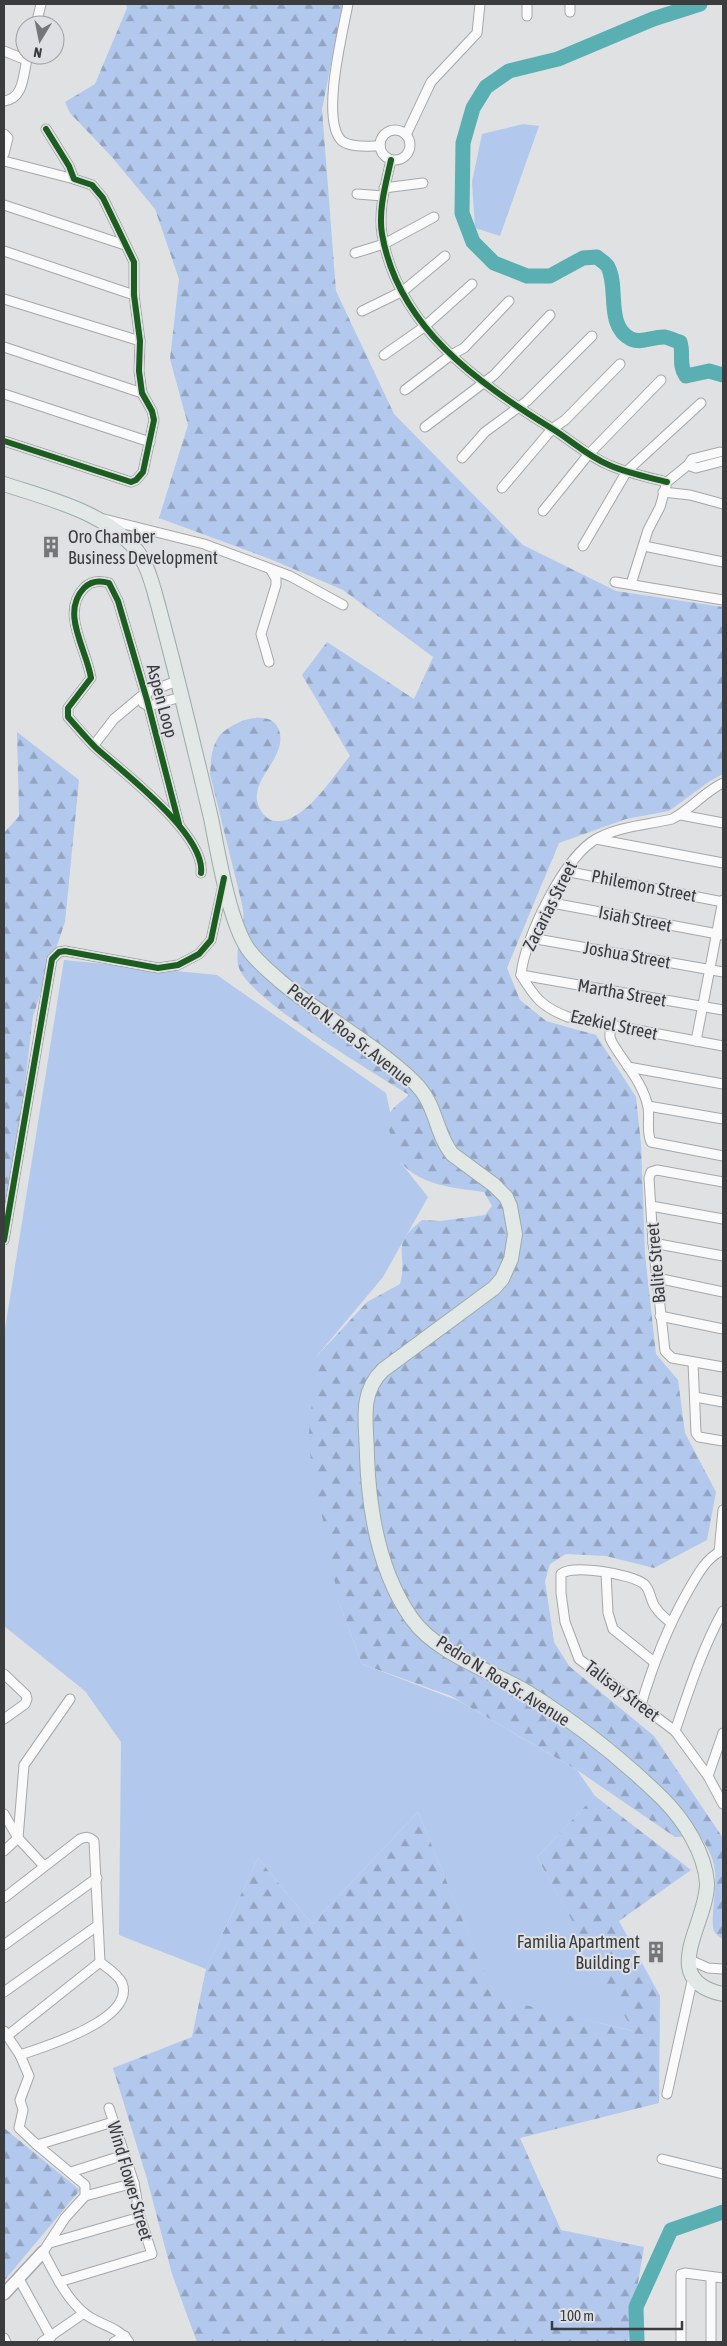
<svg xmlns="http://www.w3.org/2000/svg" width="727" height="2346" viewBox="0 0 727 2346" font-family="'Asap Condensed',sans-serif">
	<defs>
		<pattern id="forest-firs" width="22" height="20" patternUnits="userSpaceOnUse" patternTransform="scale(1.25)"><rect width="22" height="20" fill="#b2c9ed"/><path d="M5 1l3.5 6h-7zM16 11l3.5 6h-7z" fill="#92a4c1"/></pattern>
	</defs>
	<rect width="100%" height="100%" fill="#dfe1e3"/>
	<g fill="#b2c9ed">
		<path d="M523,124L539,126L500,236L475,228L472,182L482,134Z"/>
		<path d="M64,960L217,975L386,1093L401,1163L428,1197L383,1277L316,1357L339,1603L362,1664L459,1701L577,1770L595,1796L537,1857L634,2031L495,1999L418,1812L312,1924L258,1858L206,1969L119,1935L121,1742L85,1691L4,1626V1335Z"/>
	</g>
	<g fill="url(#forest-firs)">
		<path d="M126,4H343L322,109L336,291L394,414L523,545L616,591L723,607V774L710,781L669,811L626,819L559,843L507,968L520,1000L546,1021L596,1035L636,1097L641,1144L645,1254L656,1354L678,1380L685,1433L716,1492L707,1540L654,1568L606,1556L566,1554L550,1564L545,1581L554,1642L569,1666L654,1736L723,1838V1939C720,1937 716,1935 714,1931C710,1922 717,1887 715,1872C714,1858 708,1848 700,1836L675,1837L577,1770L451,1696L362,1664L339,1603L308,1444L316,1357L367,1302L400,1284C409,1250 388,1248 422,1220L440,1221L485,1215L492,1206L484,1192C455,1188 423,1186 402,1164C397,1158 394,1146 392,1139C382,1113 391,1110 409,1095C376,1074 250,1000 239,968C234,953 242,937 243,923C244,916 243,910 242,904L210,774C211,761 211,749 218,738C228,722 271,706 279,730C289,760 243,781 261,811C264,816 270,821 276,821C305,823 333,776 350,756L302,675L327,642L414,699L433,657L343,590L270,559L159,518L188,425L170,359L179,279L155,209L111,156L70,113L65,102L95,84L127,8Z"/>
		<path d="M17,732L79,780L65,922L33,1016L11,1202L4,1227V833L19,816Z"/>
		<path d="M595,1796L691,1870L619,1921L660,1996L659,2103L520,2138L561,2230L644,2247L628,2342H197L172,2274L147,2179L113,2068L192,2037L206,1969L258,1858L312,1924L418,1812L495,1998L633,2031L537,1857Z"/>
		<path d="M4,2128L80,2190L4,2281Z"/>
	</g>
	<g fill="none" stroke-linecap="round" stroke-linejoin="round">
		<g stroke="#5aafb3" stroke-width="15">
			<path d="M700,4L653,19L558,59L509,71L486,87L473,108L463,143L462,213L473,242L494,263L527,276H550L583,258L597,257C600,260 606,263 608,267C619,288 605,326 631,339C643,344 653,336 665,337C670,338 675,341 680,342C684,354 678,365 686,376L709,371L723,375"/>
			<path d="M637,2342L636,2307L671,2230L723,2212"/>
		</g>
		<g stroke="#a6a7a8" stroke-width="11">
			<g id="minor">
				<path d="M348,4C343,31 320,121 342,141C351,148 370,146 380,146"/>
				<path d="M527,4V16"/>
				<path d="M570,4V12"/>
				<path d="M36,25L41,4"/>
				<path d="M4,51L26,60"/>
				<path d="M4,101C25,99 23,72 28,55"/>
				<circle cx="395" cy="145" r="15"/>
				<path d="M4,134L8,138L4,154"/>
				<path d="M406,135L431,82L477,33L480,4"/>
				<path d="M391,160C386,183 378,210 382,234C398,327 477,382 551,428C571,440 587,456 609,465C627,473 647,477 667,482"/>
				<path d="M4,161L74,179"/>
				<path d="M384,188L423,183"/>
				<path d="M357,194L383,196"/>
				<path d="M4,205L125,245"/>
				<path d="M4,251L134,295"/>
				<path d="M355,253L384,244L434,217"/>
				<path d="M4,299L140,341"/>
				<path d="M362,311L403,291L445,256"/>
				<path d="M4,347L142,393"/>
				<path d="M384,355L424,327L472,284"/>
				<path d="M405,390L451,355L464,348L509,301"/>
				<path d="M4,394L150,442"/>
				<path d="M425,427L494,375L550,315"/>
				<path d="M4,441L131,482L136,480L143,472L154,420L152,411L142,393L139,371L140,341L134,295V262L103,198L92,185L74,179L69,166L46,129"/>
				<path d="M462,458L485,432L527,401L592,336"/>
				<path d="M688,465L696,468L723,461"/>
				<path d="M502,488L552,429L565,420L620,364"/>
				<path d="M663,492L690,495L723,504"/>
				<path d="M543,511L588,455L661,380"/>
				<path d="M104,519L204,544L290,576L343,605"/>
				<path d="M583,546L627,471L701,403"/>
				<path d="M644,546L723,562"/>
				<path d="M615,582L723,600"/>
				<path d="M631,584L648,530L660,507L667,482L688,465L692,459L720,452"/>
				<path d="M269,662L261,634L276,585V579L271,570"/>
				<path d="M143,703L149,706L181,697"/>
				<path d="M94,745L114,719L145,693L177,681"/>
				<path d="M681,815L723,823"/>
				<path d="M179,824L147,700L118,601L109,583C99,580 91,581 84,588C60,613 87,650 91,678L68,708V717C77,727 86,738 96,748C124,773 206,835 201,873"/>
				<path d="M596,839L723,863"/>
				<path d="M565,871L723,902"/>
				<path d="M547,902L723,935"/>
				<path d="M531,938L723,972"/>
				<path d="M521,975C524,939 565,854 598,838C621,826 647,825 672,819C691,809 704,792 723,783"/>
				<path d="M521,975C535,998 542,1007 568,1017L723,1046"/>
				<path d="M521,975L723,1010"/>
				<path d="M610,1026V1038L613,1044C625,1064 643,1083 648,1107C650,1119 646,1131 651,1142L723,1156"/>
				<path d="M696,1041L723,900"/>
				<path d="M628,1067L723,1084"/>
				<path d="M648,1106L723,1119"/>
				<path d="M723,1182L657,1170L651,1172L649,1178L653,1243L665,1351L672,1358L723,1367"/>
				<path d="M651,1206L723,1219"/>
				<path d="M4,1240L52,959L59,952L65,951L158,968L178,965L199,954L211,940L223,885"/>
				<path d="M653,1243L723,1256"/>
				<path d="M657,1278L723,1292"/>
				<path d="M660,1316L723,1329"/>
				<path d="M693,1362L696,1433L699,1437L723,1441"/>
				<path d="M695,1397L723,1402"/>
				<path d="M719,1552L723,1510"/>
				<path d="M606,1573L608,1613L613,1629L654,1662"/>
				<path d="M670,1622C665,1618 659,1613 656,1608C650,1601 651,1590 644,1584C632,1574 572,1564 561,1574V1593L565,1622L579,1659L675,1731L708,1776L723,1804"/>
				<path d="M4,1674L26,1695L27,1699L25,1704L4,1719"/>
				<path d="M641,1705C653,1664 667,1628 688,1591C697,1576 704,1561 719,1552"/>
				<path d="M675,1731C689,1690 702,1649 723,1611"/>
				<path d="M708,1776L723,1733"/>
				<path d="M4,1814L18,1838L44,1866"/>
				<path d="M4,1851L18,1838L24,1765L70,1699"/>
				<path d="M4,1898L80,1839C86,1837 89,1836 94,1841L100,1962C107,1968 118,1974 122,1983C136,2019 44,2047 20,2055"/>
				<path d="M4,1945L97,1878"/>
				<path d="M688,1959L708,1968L723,1969"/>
				<path d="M4,1992L97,1926"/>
				<path d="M4,2031L20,2055L29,2076L20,2100L23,2110L19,2128L37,2145L85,2185V2196L65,2218L43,2252C54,2272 65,2297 84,2313C98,2325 118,2326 129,2342"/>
				<path d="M7,2036L100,1962"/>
				<path d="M667,2094L693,1977"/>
				<path d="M37,2145L113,2122"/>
				<path d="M662,2159L723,2174"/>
				<path d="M71,2172L124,2155"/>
				<path d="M85,2196L134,2183"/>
				<path d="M50,2243L140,2217"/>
				<path d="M711,2277V2342"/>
				<path d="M19,2279L51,2337"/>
				<path d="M59,2282L152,2254L140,2217L134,2183L109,2108"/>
				<path d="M4,2338L6,2342"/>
				<path d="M42,2342L84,2313"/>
				<path d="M114,2342L125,2336"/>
				<path d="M681,2342V2274L685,2273L723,2278"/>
			</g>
		</g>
		<g stroke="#a6a7a8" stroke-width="14">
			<path id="tertiary" d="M4,2294L43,2252"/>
		</g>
		<g stroke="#9eaba9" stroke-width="16">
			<path id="primary" d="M4,484C49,499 106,512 137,551C146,563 150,577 154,590C175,666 193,742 211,818C218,853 229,921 248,949C257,962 269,971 280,981C323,1017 373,1043 413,1081C438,1105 434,1131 452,1154L494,1185L506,1197L510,1206L515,1234L511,1259L502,1279L494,1288L383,1370C358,1394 367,1425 367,1457C369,1511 380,1574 412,1619C436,1653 491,1671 527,1692C575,1722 622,1759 663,1799C684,1820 705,1853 707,1883C708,1923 656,1980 723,1994"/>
		</g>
		<use href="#minor" stroke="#fafafb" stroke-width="9"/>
		<use href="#tertiary" stroke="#fafafb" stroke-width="11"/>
		<use href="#primary" stroke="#e1e8e6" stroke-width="14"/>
		<g stroke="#dee0e4" stroke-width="9">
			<g id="cycleway">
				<path d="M391,160C386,183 378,210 382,234C398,327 477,382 551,428C571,440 587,456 609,465C627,473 647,477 667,482"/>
				<path d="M4,441L131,482L136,480L143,472L154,420L152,411L142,393L139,371L140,341L134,295V262L103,198L92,185L74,179L69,166L46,129"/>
				<path d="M179,824L147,700L118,601L109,583C99,580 91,581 84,588C60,613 87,650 91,678L68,708V717C77,727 86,738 96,748C124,773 206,835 201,873"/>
				<path d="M4,1240L52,959L59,952L65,951L158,968L178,965L199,954L211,940L224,878"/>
			</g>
		</g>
		<use href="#cycleway" stroke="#1b5e20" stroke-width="6"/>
	</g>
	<defs>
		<g id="building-bare" transform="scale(1.725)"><path d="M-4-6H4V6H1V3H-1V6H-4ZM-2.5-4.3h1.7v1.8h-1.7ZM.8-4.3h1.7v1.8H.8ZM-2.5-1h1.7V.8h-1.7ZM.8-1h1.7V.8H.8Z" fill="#747677" stroke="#dee0e4" stroke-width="2.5" paint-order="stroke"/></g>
	</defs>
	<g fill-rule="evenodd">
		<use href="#building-bare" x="51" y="547"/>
		<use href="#building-bare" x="656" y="1952"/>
	</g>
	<g text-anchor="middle" stroke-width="4" stroke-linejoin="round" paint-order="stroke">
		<g font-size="18" fill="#3b3c3d" stroke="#dee0e4" text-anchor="start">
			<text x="68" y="543">Oro Chamber<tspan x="68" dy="21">Business Development</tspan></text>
			<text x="640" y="1948" text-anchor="end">Familia Apartment<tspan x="640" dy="21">Building F</tspan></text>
		</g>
		<g font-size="18" fill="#3b3c3d" stroke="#dee0e4">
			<text transform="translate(162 701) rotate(75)" y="6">Aspen Loop</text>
			<text transform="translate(644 886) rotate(11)" y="6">Philemon Street</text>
			<text transform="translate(550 906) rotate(-63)" y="6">Zacarias Street</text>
			<text transform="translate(635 919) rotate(11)" y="6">Isiah Street</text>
			<text transform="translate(627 955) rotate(10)" y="6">Joshua Street</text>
			<text transform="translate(622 993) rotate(10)" y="6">Martha Street</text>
			<text transform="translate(614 1025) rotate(12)" y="6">Ezekiel Street</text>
			<text transform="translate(350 1035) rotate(38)" y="6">Pedro N. Roa Sr. Avenue</text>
			<text transform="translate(656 1263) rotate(-95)" y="6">Balite Street</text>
			<text transform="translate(503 1681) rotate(32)" y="6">Pedro N. Roa Sr. Avenue</text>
			<text transform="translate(622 1691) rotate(37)" y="6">Talisay Street</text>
			<text transform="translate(130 2181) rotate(74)" y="6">Wind Flower Street</text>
		</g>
	</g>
	<rect width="727" height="2346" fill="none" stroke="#3b3c3d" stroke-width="10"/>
	<g transform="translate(40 40) rotate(190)"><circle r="24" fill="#dee0e4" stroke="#9d9ea1"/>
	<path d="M0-4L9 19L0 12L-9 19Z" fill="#747677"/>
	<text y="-8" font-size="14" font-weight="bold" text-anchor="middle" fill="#3b3c3d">N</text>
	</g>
	<path d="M552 2321v8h130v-8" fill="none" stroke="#3b3c3d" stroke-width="2.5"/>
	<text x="560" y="2321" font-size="15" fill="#3b3c3d" stroke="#dee0e4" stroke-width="4" paint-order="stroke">100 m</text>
</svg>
